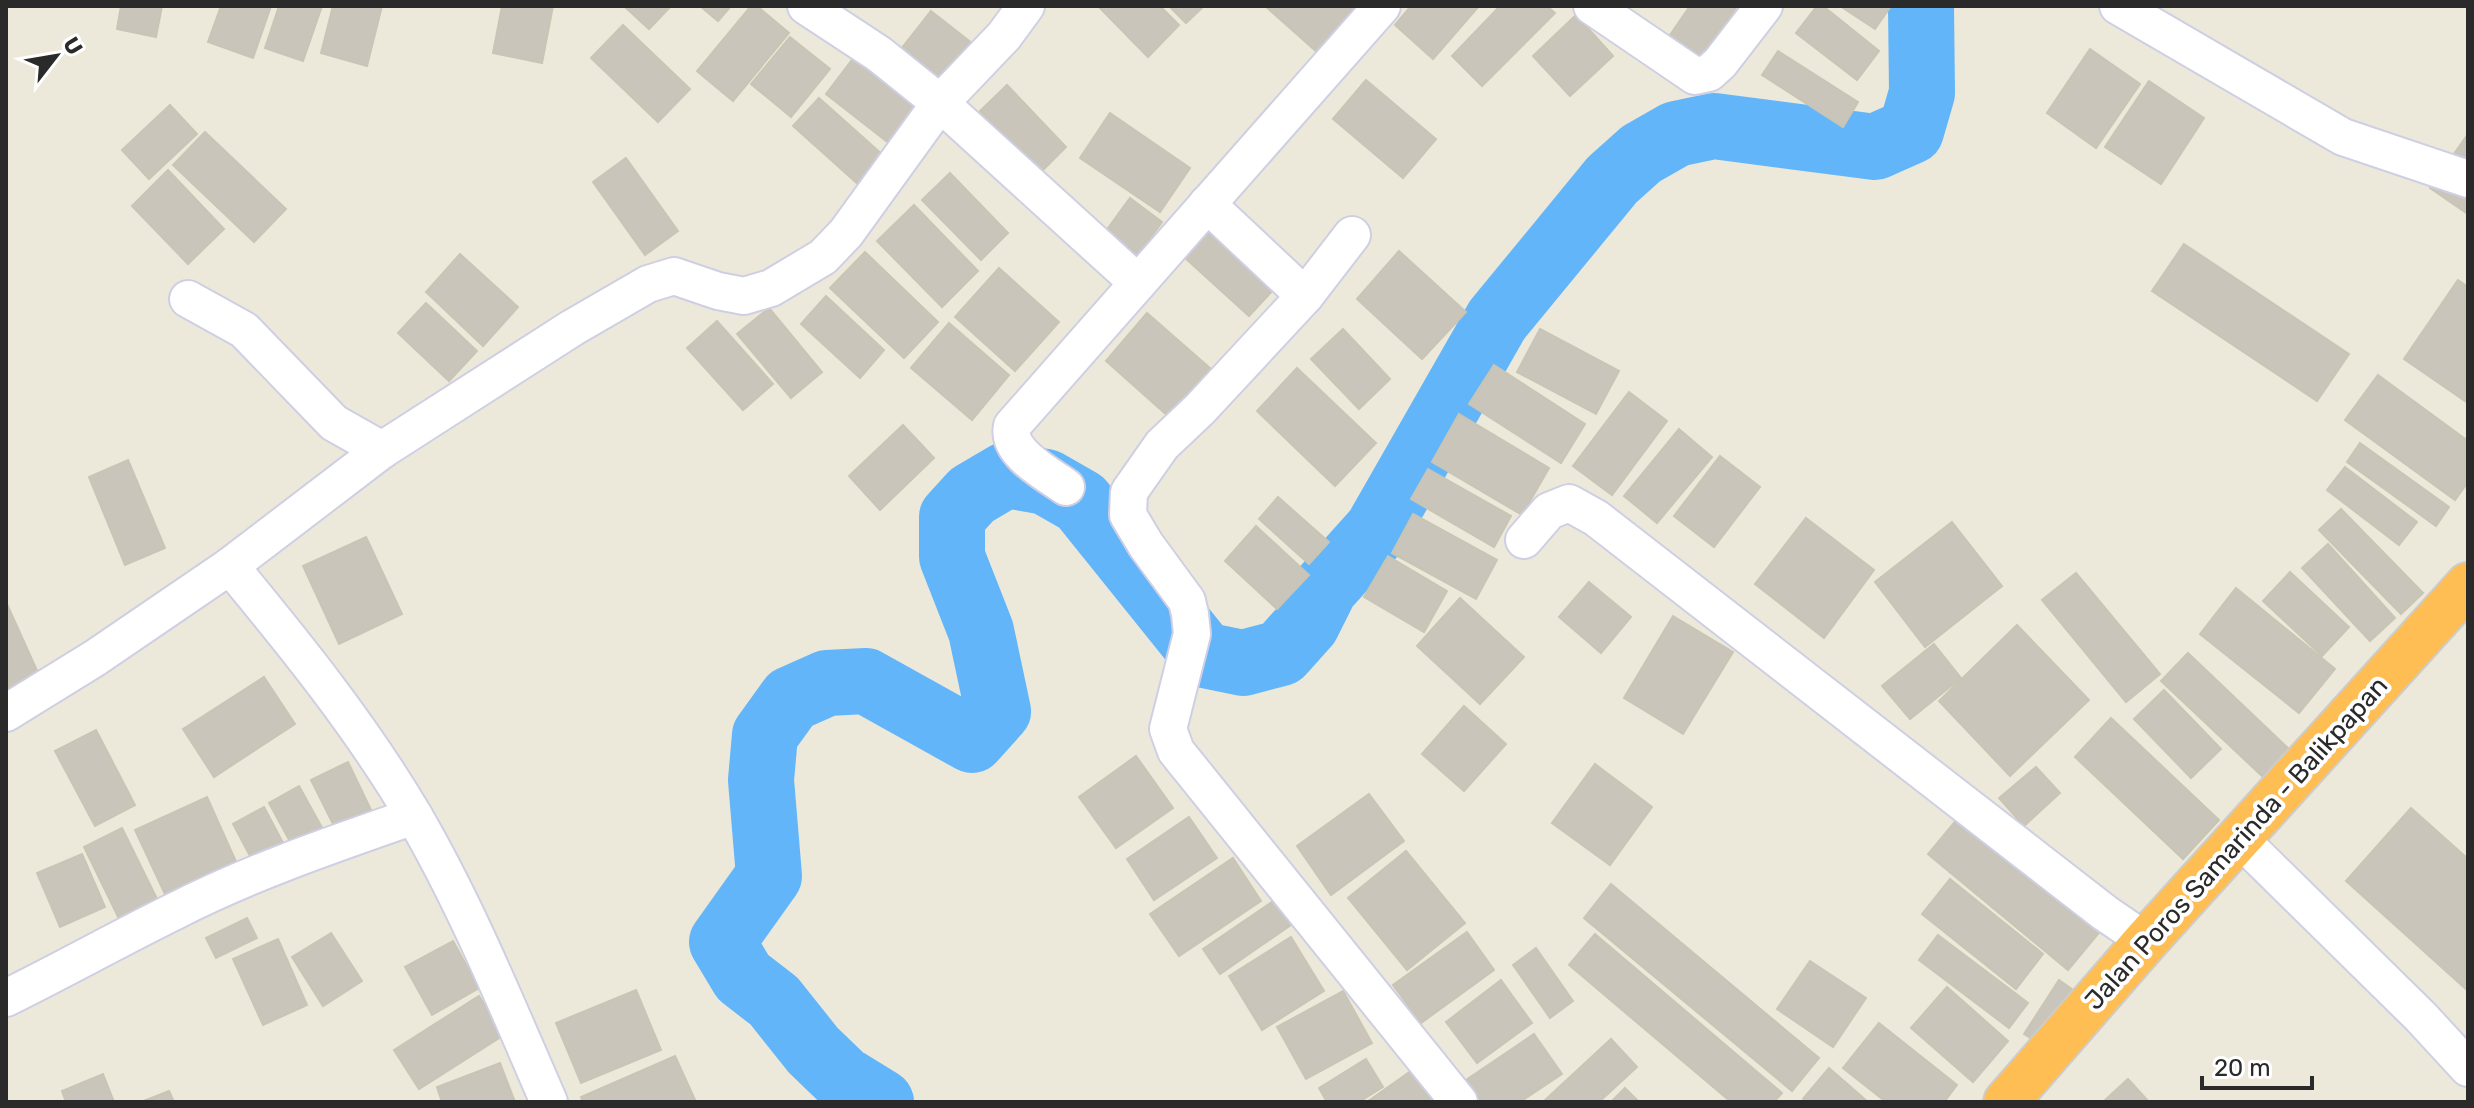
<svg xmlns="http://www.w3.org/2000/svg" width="2474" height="1108" viewBox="0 0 2474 1108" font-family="Rubik,sans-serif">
	<rect width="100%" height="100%" fill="#ede9da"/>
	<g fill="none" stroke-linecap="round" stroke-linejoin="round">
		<path stroke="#63b5fa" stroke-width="66" d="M881,1102L842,1078L813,1050L774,1001L743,977L722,942L769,876L761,780L765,735L791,699L827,683L866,681L972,740L998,711L981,631L952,557V517L972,495L1006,475L1046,482L1081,502L1204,655L1243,663L1281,653L1307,624L1325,588L1377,530L1497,320L1612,180L1641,154L1676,134L1714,126L1875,147L1911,131L1922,93L1921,6"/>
	</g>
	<g fill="#c9c5ba" stroke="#c9c5b4" stroke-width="2">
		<path d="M121,6H162L156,37L117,29Z"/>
		<path d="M221,6H271L253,58L208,42Z"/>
		<path d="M279,6H322L303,61L265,48Z"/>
		<path d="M333,6H382L367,66L321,53Z"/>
		<path d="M502,6H553L542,63L493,53Z"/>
		<path d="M624,6H671L649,29Z"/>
		<path d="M700,6H731L718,21Z"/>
		<path d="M751,6H757L789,33L733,101L697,71Z"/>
		<path d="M1098,6H1160L1179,25L1148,57Z"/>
		<path d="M1169,6H1204L1186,23Z"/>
		<path d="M1265,6H1355L1366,16L1326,60Z"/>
		<path d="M1411,6H1479L1433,59L1395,25Z"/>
		<path d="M1500,6H1547L1555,13L1482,86L1452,56Z"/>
		<path d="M1690,6H1737L1700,60L1668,38Z"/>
		<path d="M1817,6H1823L1879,51L1857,80L1796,33Z"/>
		<path d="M1840,6H1891L1875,29Z"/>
		<path d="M931,11L978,48L947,86L901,49Z"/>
		<path d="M1576,15L1613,56L1570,96L1533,56Z"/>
		<path d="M623,25L690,89L658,122L591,58Z"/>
		<path d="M790,37L830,69L791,117L751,84Z"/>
		<path d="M2090,49L2140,84L2096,148L2047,113Z"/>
		<path d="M1778,51L1858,102L1843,127L1762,75Z"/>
		<path d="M855,56L923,109L894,147L826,94Z"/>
		<path d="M1366,80L1436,139L1403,178L1333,119Z"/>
		<path d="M2149,81L2204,118L2161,184L2105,147Z"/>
		<path d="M1007,85L1066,147L1040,173L980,111Z"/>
		<path d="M819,98L884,156L859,185L793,126Z"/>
		<path d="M170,105L197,134L149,179L122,150Z"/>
		<path d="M1110,113L1190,168L1160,212L1080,158Z"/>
		<path d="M205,132L286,209L254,242L173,165Z"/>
		<path d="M2468,134V214L2430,188Z"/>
		<path d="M626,158L678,231L645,255L593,182Z"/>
		<path d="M168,170L224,229L188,264L132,206Z"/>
		<path d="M950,173L1008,233L981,260L922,200Z"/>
		<path d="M1130,198L1162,222L1136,258L1103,235Z"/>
		<path d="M914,205L978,271L942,307L877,241Z"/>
		<path d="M1211,229L1275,288L1249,316L1185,258Z"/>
		<path d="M2184,244L2349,354L2317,401L2152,291Z"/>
		<path d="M1399,251L1466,312L1422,359L1357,299Z"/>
		<path d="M865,252L938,322L904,358L830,288Z"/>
		<path d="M460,254L518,307L483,346L426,292Z"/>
		<path d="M999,268L1059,322L1015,371L955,317Z"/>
		<path d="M2458,280L2468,287V403L2404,359Z"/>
		<path d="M826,296L884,350L860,378L801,324Z"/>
		<path d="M426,303L477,351L449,381L398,333Z"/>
		<path d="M769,308L822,372L791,398L737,334Z"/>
		<path d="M1147,313L1210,368L1168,416L1106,361Z"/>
		<path d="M717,321L773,384L743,410L687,348Z"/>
		<path d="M949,323L1009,375L972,420L911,368Z"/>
		<path d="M1343,329L1390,379L1359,409L1311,359Z"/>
		<path d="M1540,329L1619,371L1596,414L1517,372Z"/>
		<path d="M1494,365L1585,424L1561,463L1469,404Z"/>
		<path d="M1297,368L1376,443L1335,486L1257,411Z"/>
		<path d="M2378,375L2468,441V482L2455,500L2345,420Z"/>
		<path d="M1629,392L1667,421L1612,495L1573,466Z"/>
		<path d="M1459,414L1549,468L1522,515L1432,462Z"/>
		<path d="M903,425L934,458L880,510L849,476Z"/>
		<path d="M1679,429L1712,457L1657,523L1624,496Z"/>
		<path d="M2360,443L2449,507L2436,526L2347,462Z"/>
		<path d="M1720,456L1760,487L1714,547L1674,516Z"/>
		<path d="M128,460L165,548L125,565L89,477Z"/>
		<path d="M2345,467L2417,522L2399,545L2327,490Z"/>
		<path d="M1428,469L1511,516L1494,547L1411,499Z"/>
		<path d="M1278,497L1329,542L1309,564L1259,519Z"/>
		<path d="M2341,509L2423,593L2401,614L2319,530Z"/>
		<path d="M1413,514L1497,560L1476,599L1392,553Z"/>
		<path d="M1806,518L1874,570L1824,638L1755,584Z"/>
		<path d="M1952,522L2002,586L1925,647L1875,582Z"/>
		<path d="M1256,526L1309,575L1277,609L1225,561Z"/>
		<path d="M366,537L402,614L339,644L303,566Z"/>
		<path d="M2328,544L2395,618L2370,641L2302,568Z"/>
		<path d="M1388,556L1447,591L1424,632L1364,597Z"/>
		<path d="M2290,572L2349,627L2322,656L2263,601Z"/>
		<path d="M2076,573L2160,674L2126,702L2042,600Z"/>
		<path d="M1589,582L1631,617L1601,653L1559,617Z"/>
		<path d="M2236,588L2335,669L2299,713L2200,634Z"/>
		<path d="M1460,598L1524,657L1480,704L1417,646Z"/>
		<path d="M6,602L39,675L6,689Z"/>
		<path d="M1673,616L1733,652L1683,734L1624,698Z"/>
		<path d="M2017,625L2089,700L2010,776L1939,701Z"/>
		<path d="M1934,644L1961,678L1910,719L1882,686Z"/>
		<path d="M2188,653L2290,750L2263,777L2161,681Z"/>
		<path d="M264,677L295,724L214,777L183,729Z"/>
		<path d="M2164,690L2221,749L2191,778L2134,719Z"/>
		<path d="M1464,706L1506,744L1464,791L1422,754Z"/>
		<path d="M2111,718L2219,820L2183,859L2075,757Z"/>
		<path d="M96,730L135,805L95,826L55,751Z"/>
		<path d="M1136,756L1173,808L1116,848L1079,797Z"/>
		<path d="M348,762L373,814L337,832L311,780Z"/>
		<path d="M1595,764L1652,807L1610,865L1552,823Z"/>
		<path d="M2036,767L2060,793L2024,826L1999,798Z"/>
		<path d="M299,786L325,833L294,849L269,803Z"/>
		<path d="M1369,794L1404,841L1331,895L1297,846Z"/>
		<path d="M207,797L242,875L171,907L135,830Z"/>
		<path d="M264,807L290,856L259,873L233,824Z"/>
		<path d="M2411,808L2468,859V991L2346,881Z"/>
		<path d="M1963,812L2103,928L2068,970L1928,854Z"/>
		<path d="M1189,817L1217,858L1154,900L1127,859Z"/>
		<path d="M122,828L162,909L123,927L84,847Z"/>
		<path d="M1406,851L1465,923L1407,970L1348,898Z"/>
		<path d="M82,854L105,907L60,927L37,873Z"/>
		<path d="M1233,858L1261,901L1179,956L1150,914Z"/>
		<path d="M1950,879L2043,954L2016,989L1922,914Z"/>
		<path d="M1611,884L1819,1058L1792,1091L1584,918Z"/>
		<path d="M1275,900L1291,925L1220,974L1203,949Z"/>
		<path d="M247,918L257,938L216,958L206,938Z"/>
		<path d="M1467,932L1494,970L1421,1023L1393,985Z"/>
		<path d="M331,933L362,981L323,1006L292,957Z"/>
		<path d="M1595,934L1782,1093L1774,1102H1731L1569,965Z"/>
		<path d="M1938,935L2028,1003L2009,1028L1919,960Z"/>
		<path d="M1291,937L1324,991L1262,1030L1229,976Z"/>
		<path d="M278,939L307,1005L263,1025L233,959Z"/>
		<path d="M453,941L479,988L432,1015L405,967Z"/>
		<path d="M1536,948L1573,1001L1550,1018L1513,965Z"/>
		<path d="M1810,961L1866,998L1833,1047L1777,1009Z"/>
		<path d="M1501,980L1532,1023L1477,1063L1446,1022Z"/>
		<path d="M2059,980L2083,997L2048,1049L2024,1034Z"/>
		<path d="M1947,987L2008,1041L1973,1082L1911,1028Z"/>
		<path d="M636,990L661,1050L581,1083L556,1023Z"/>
		<path d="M1343,991L1372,1043L1306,1079L1277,1027Z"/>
		<path d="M479,996L504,1035L419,1089L394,1050Z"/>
		<path d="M1879,1023L1957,1085L1944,1102H1886L1843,1068Z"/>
		<path d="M1534,1034L1562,1074L1520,1102H1482L1466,1080Z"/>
		<path d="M1611,1039L1637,1067L1599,1102H1543Z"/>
		<path d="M675,1056L696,1102H583L581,1097Z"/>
		<path d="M1366,1059L1383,1087L1359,1102H1327L1319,1088Z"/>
		<path d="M500,1063L515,1102H442L437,1087Z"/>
		<path d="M1829,1068L1868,1102H1806L1803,1099Z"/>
		<path d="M1411,1071L1432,1102H1367Z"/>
		<path d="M103,1074L114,1102H66L62,1091Z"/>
		<path d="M2128,1079L2149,1102H2103Z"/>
		<path d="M1625,1088L1639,1102H1611Z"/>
		<path d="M169,1091L174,1102H141Z"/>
	</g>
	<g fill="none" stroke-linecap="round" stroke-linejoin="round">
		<g stroke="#cfcfe4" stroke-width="40">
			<g id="minor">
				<path d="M806,6L879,54L940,103L1138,283"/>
				<path d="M1592,6L1695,76L1709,73L1720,63L1764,6"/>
				<path d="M2118,6L2343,137L2468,179"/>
				<path d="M1207,204L1305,296"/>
				<path d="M1352,235L1305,296L1200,409L1162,445L1129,492L1128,515L1146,545L1187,601L1190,614L1192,634L1168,729L1176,751L1459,1102"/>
				<path d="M188,299L244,330L334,423L382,450"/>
				<path d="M1066,487C1048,474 1006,453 1012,426L1382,6"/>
				<path d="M1524,540L1549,511L1569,503L1596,518L2105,913L2146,941"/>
				<path d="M230,566C296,646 361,726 414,816C467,907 507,1006 549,1102"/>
				<path d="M6,713L95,658L230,566L382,450L572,328L648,284L674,276L718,291L744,296L771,288L823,257L846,233L940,103L1004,36L1026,6"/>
				<path d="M2239,838L2421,1017L2468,1068"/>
				<path d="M6,998C63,970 118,939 175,911C251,872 334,844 414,816"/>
			</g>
		</g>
		<g stroke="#ccc" stroke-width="48">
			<path id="highway" d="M2006,1102L2146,941L2468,585"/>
		</g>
		<use href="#minor" stroke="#fff" stroke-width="36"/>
		<use href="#highway" stroke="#ffbe54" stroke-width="44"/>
	</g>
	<g text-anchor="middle" stroke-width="8" stroke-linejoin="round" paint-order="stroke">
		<g font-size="26" fill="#2a2a2a" stroke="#fff">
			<text transform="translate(2236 843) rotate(-48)" y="9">Jalan Poros Samarinda - Balikpapan</text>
		</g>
	</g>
	<rect width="2474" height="1108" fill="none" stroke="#2a2a2a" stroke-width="16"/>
	<g transform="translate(56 56) rotate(59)" stroke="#ffffff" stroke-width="6" paint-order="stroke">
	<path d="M0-6L14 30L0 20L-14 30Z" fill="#2a2a2a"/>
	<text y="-12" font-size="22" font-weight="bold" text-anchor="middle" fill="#2a2a2a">U</text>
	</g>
	<path d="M2202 1076v12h110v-12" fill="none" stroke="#2a2a2a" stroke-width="4"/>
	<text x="2214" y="1076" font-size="24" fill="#2a2a2a" stroke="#ffffff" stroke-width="6" paint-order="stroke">20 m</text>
</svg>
